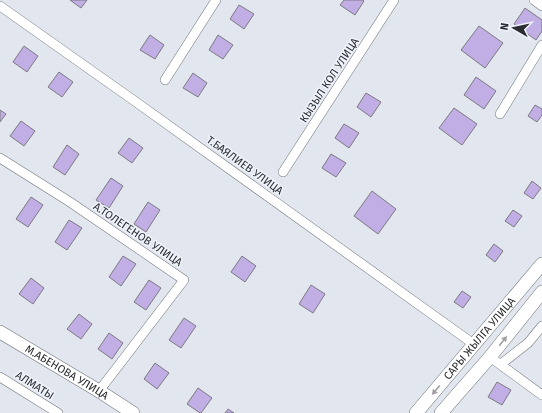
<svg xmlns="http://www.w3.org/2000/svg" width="542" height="413" viewBox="0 0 542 413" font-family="'Fira Sans',sans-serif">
	<rect width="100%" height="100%" fill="#e2e6ee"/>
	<g fill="#c0aee4" stroke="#7d7a82">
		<path d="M70,0H87L81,8Z"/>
		<path d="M344,0H363L364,1L355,15L340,5Z"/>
		<path d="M239,5L254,14L244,29L230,19Z"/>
		<path d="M525,8L542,20V31L536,40L514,24Z"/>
		<path d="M479,26L503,43L485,68L461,50Z"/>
		<path d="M150,35L164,45L155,59L140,50Z"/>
		<path d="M218,35L233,45L223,59L209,50Z"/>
		<path d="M24,46L38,56L27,72L13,62Z"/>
		<path d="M59,72L73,82L62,97L48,87Z"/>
		<path d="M193,73L207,83L198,97L183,88Z"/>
		<path d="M476,77L496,91L484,109L464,95Z"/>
		<path d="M366,93L381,102L371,117L357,107Z"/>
		<path d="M535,105L542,109V115L537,122L528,116Z"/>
		<path d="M454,108L477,124L462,145L439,128Z"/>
		<path d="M0,110L6,114L0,122Z"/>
		<path d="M21,121L35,131L24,146L10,136Z"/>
		<path d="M344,124L359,133L349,148L335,138Z"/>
		<path d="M129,138L143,148L132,163L118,153Z"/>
		<path d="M67,145L79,154L65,175L53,167Z"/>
		<path d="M331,154L346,163L336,177L322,168Z"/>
		<path d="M111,178L123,186L109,208L96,200Z"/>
		<path d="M532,181L541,188L533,199L524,193Z"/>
		<path d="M372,191L396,209L378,234L354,216Z"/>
		<path d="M31,197L43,205L28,227L16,219Z"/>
		<path d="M148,202L160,210L146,232L134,224Z"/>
		<path d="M513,210L522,216L514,227L505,221Z"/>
		<path d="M69,220L82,228L67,250L55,242Z"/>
		<path d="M494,244L503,251L495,262L486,255Z"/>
		<path d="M123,256L136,264L121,286L109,277Z"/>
		<path d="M242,256L256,266L245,282L231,272Z"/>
		<path d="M31,278L44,288L33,304L19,294Z"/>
		<path d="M149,280L161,288L146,310L134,302Z"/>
		<path d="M311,285L325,294L313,313L299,304Z"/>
		<path d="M462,291L471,297L463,308L454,302Z"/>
		<path d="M79,314L92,324L81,339L67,329Z"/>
		<path d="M184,318L196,326L181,348L169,340Z"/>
		<path d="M109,333L123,343L112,359L98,349Z"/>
		<path d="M155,363L169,373L157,389L144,379Z"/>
		<path d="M497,382L511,390L502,405L488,397Z"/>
		<path d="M198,388L212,398L201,413H200L187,404Z"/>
		<path d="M228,409L234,413H225Z"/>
	</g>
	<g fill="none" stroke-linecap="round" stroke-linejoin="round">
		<g stroke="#71757c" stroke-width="10">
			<g id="minor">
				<path d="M534,0L542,6"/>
				<path d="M0,6L136,102L475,345"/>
				<path d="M165,80L216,0"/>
				<path d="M500,114L542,45"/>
				<path d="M0,158L70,202L184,280L99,391"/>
				<path d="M283,172L394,0"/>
				<path d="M490,357L542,395"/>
				<path d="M501,364L528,343L542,326"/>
				<path d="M0,377L58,413"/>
			</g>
		</g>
		<g stroke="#71757c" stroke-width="14">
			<g id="secondary">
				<path id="s1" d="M0,332L99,391L133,413"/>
				<path id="s2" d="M416,413L542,264"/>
				<path d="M441,413L490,357L542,292"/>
			</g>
		</g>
		<use href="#minor" stroke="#fff" stroke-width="9"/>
		<use href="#secondary" stroke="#fff" stroke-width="13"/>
	</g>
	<defs><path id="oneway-solid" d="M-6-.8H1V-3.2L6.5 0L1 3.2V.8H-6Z"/></defs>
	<g fill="#a0a0a2">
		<use href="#oneway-solid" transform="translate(503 341) rotate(-51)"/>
		<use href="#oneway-solid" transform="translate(436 390) rotate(130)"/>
	</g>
	<g text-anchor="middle" stroke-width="3" stroke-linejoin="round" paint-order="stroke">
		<g font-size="11" fill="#2b2d30" stroke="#eff3fc">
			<text transform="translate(329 80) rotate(-57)" y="4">КЫЗЫЛ КОЛ УЛИЦА</text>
			<text transform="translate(245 165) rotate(36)" y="4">Т.БАЯЛИЕВ УЛИЦА</text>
			<text transform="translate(138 234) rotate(34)" y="4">А.ТОЛЕГЕНОВ УЛИЦА</text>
			<text dy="4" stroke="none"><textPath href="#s2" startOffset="98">САРЫ ЖЫЛГА УЛИЦА</textPath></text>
			<text dy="4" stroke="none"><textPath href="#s1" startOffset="78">М.АБЕНОВА УЛИЦА</textPath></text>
			<text transform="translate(35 385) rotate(32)" y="4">АЛМАТЫ</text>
		</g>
	</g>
	<g transform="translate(514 28) rotate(279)" stroke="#eff3fc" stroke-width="3" paint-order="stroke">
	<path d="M0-3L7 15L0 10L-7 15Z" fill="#2b2d30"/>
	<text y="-6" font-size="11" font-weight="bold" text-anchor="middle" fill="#2b2d30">N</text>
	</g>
</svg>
